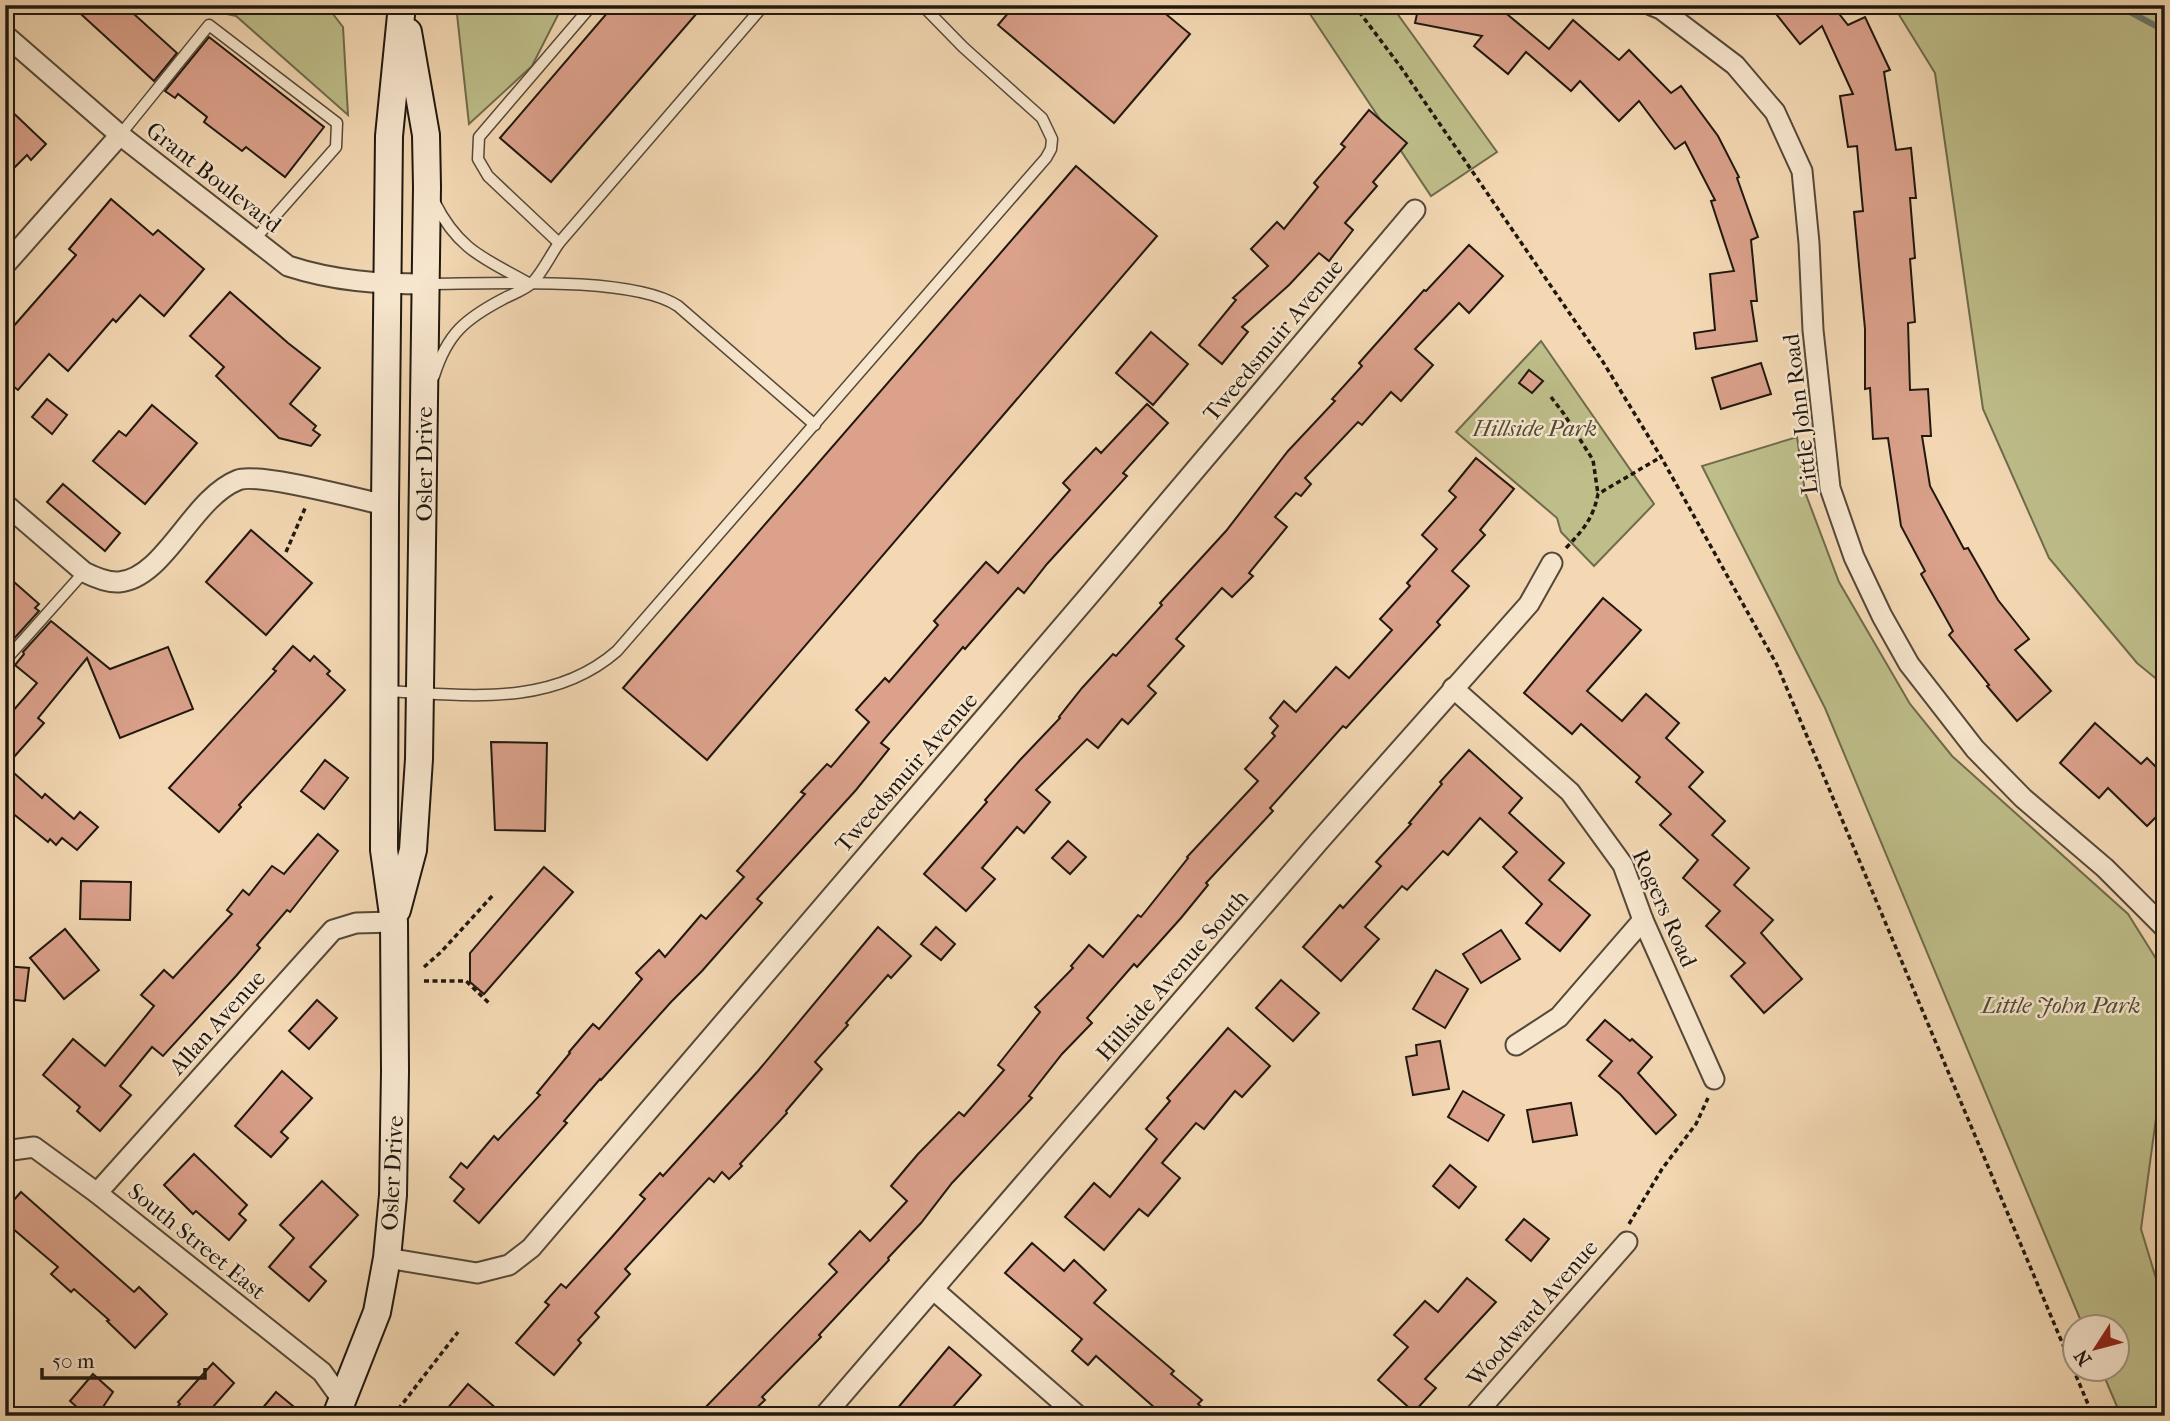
<svg xmlns="http://www.w3.org/2000/svg" width="2170" height="1421" viewBox="0 0 2170 1421" font-family="'IM FELL French Canon',serif">
	<rect width="100%" height="100%" fill="#f3d8b3"/>
	<filter id="stains"><feTurbulence type="fractalNoise" baseFrequency=".00286" numOctaves="4"/><feColorMatrix values="0 0 0 0 .2 0 0 0 0 .09 0 0 0 0 .02 0 0 0 .5 -.17"/></filter>
	<radialGradient id="worn" r=".72"><stop offset=".6" stop-color="#630" stop-opacity="0"/><stop offset="1" stop-color="#630" stop-opacity=".3"/></radialGradient>
	<g fill="#bebe8a" stroke="#6f6b4c" stroke-width="2">
		<path d="M186,5H326L343,27L348,115L236,16Z"/>
		<path d="M456,5H563L532,66L469,124Z"/>
		<path d="M1304,5H1391L1497,152L1431,196Z"/>
		<path d="M1893,5H2165V686L2137,663L2049,558L1983,409L1935,73Z"/>
		<path d="M1541,341L1654,504L1594,566L1561,532L1557,518L1456,432Z"/>
		<path d="M1797,437L1805,492L1839,582L1910,704L1952,756L2128,914L2165,973V1087L2157,1111L2141,1229L2165,1308V1416H2121L2101,1369L2118,1368V1326H2083L1825,708L1702,466Z"/>
	</g>
	<g fill="none" stroke-linecap="round" stroke-linejoin="round">
		<path stroke="#6a796f" stroke-width="6" d="M2117,5L2156,26L2165,24"/>
	</g>
	<g fill="#dba18b" stroke="#20180f" stroke-width="2">
		<path d="M71,5H124L177,53L154,81Z"/>
		<path d="M614,5H704L551,182L500,138Z"/>
		<path d="M1015,5H1155L1190,34L1114,123L998,25Z"/>
		<path d="M1419,5H1496L1549,49L1573,20L1619,60L1629,50L1671,93L1681,86L1718,136L1739,177L1737,178L1758,237L1751,240L1757,301H1751L1757,341L1696,349L1694,333L1715,330L1710,274L1734,271L1711,201L1715,200L1685,142L1675,149L1639,101L1619,121L1580,81L1571,91L1526,52L1508,74L1474,46L1482,36L1415,23Z"/>
		<path d="M1769,5H1832L1848,25L1865,17L1890,70L1884,72L1896,150L1911,148L1916,198H1910L1915,258L1910,259L1915,322L1908,323L1910,390L1928,389L1931,436H1922L1930,486L1964,549L1968,548L1998,600L2029,639L2015,650L2051,691L2017,721L1987,686L1989,685L1949,635L1953,631L1921,574L1925,571L1901,526L1888,438L1873,439L1870,388L1865,389V329L1854,212L1863,211L1857,146L1848,147L1840,96L1853,94L1822,26L1800,44Z"/>
		<path d="M209,37L324,127L285,177L246,147L242,151L204,122L207,117L178,94L175,98L165,91Z"/>
		<path d="M5,105L46,144L31,160L27,155L5,177Z"/>
		<path d="M1369,110L1407,143L1373,182L1377,186L1345,223L1353,230L1329,261L1319,253L1289,285L1242,327L1248,332L1222,364L1199,345L1236,300L1233,298L1268,266L1251,249L1277,222L1284,229L1318,187L1314,183L1345,147L1341,144Z"/>
		<path d="M1076,166L1157,236L707,760L623,688Z"/>
		<path d="M111,199L153,235L158,230L204,269L164,316L140,295L116,322L113,319L68,371L49,354L18,390L5,380V336L76,255L69,249Z"/>
		<path d="M1469,245L1503,276L1469,313L1459,303L1415,349L1433,365L1401,401L1391,392L1362,425L1358,422L1305,478L1311,484L1301,496L1296,493L1275,517L1287,527L1249,573L1253,576L1232,597L1222,588L1176,639L1184,646L1148,686L1156,693L1128,724L1122,719L1098,748L1087,739L1036,790L1050,802L1024,833L1017,827L982,868L995,879L966,911L924,874L987,802L985,800L1020,760L1060,718L1059,717L1082,688L1113,654L1116,656L1162,605L1160,603L1226,531L1288,451L1335,401L1332,399L1362,366L1359,363L1424,290L1426,291Z"/>
		<path d="M230,292L288,343L320,368L290,404L316,426L313,430L320,435L311,446L279,438L216,376L224,367L190,336Z"/>
		<path d="M1151,332L1188,364L1153,405L1116,373Z"/>
		<path d="M1761,363L1771,394L1721,409L1712,378Z"/>
		<path d="M1529,370L1543,381L1532,393L1519,383Z"/>
		<path d="M47,399L67,415L52,434L32,417Z"/>
		<path d="M1147,404L1168,423L1123,473L1127,476L1047,564L1024,593L1018,588L965,649L963,647L881,743L889,749L856,790L757,899L762,903L702,971L671,1002L601,1080L600,1079L564,1121L567,1123L479,1223L454,1201L464,1189L450,1177L461,1163L467,1168L494,1136L498,1140L540,1095L537,1093L570,1053L569,1052L593,1024L599,1029L642,979L636,973L659,950L665,957L701,915L706,919L744,877L737,871L805,794L801,792L827,764L831,767L869,722L856,710L885,678L889,682L938,625L934,621L986,562L998,573L1070,490L1063,483L1096,448L1101,453Z"/>
		<path d="M152,405L197,443L145,504L93,461L119,431L126,436Z"/>
		<path d="M1476,458L1514,489L1480,530L1485,535L1452,571L1469,586L1437,622L1440,625L1346,728L1343,726L1270,808L1273,811L1206,883L1208,885L1181,918L1137,967L1134,964L1087,1018L1092,1023L1062,1054L1029,1096L1032,1098L952,1183L921,1223L888,1258L889,1260L819,1335L821,1337L762,1397L765,1400L748,1416H697L837,1272L829,1264L860,1231L870,1241L907,1201L891,1186L918,1154L959,1112L964,1116L1004,1070L998,1065L1040,1012L1035,1007L1073,968L1071,966L1089,945L1103,957L1138,915L1141,917L1188,858L1187,857L1258,781L1245,769L1275,736L1272,733L1278,726L1270,718L1284,701L1296,712L1336,667L1349,678L1392,630L1380,619L1410,586L1407,583L1437,549L1422,535L1456,497L1449,491Z"/>
		<path d="M63,484L120,533L105,551L47,502Z"/>
		<path d="M251,530L312,583L266,635L206,582Z"/>
		<path d="M5,574L39,604L35,608L39,611L11,642L5,637Z"/>
		<path d="M1603,598L1641,630L1587,691L1622,721L1646,694L1679,723L1666,738L1703,772L1689,787L1725,821L1712,835L1749,868L1734,885L1773,920L1761,933L1802,979L1764,1013L1731,976L1745,963L1706,926L1720,911L1683,878L1698,860L1660,825L1671,814L1636,782L1640,777L1581,724L1572,734L1524,693Z"/>
		<path d="M51,621L110,669L168,647L193,709L120,738L87,658L38,718L44,723L6,766L42,798L45,794L74,819L80,812L98,827L77,850L62,838L56,845L50,839L48,842L5,807V720L37,683L15,665L24,654L23,652Z"/>
		<path d="M293,646L310,661L314,656L330,671L327,674L345,690L239,805L241,807L219,832L169,788L276,671L273,669Z"/>
		<path d="M2095,723L2141,764L2147,758L2165,776V808L2147,826L2108,788L2099,798L2060,763Z"/>
		<path d="M491,742L547,743L545,831L495,830Z"/>
		<path d="M1469,750L1522,798L1509,813L1564,863L1549,880L1590,915L1560,951L1526,923L1542,904L1503,867L1517,852L1480,818L1448,855L1443,851L1407,890L1402,886L1365,927L1379,939L1341,981L1303,947L1340,905L1343,908L1381,866L1376,862L1411,824L1409,823L1442,784L1440,782Z"/>
		<path d="M325,760L348,778L324,809L301,791Z"/>
		<path d="M318,834L338,851L290,912L287,910L257,945L260,948L236,976L163,1056L152,1047L120,1086L131,1095L100,1131L77,1111L80,1107L43,1075L73,1039L105,1066L154,1006L141,995L164,970L173,978L232,914L227,910L243,890L249,895L272,866L284,874Z"/>
		<path d="M1068,841L1086,857L1070,874L1052,858Z"/>
		<path d="M544,867L573,892L484,994L470,982V953Z"/>
		<path d="M81,881L131,882L130,920L80,919Z"/>
		<path d="M878,927L911,956L891,978L888,975L846,1023L848,1025L815,1062L822,1069L786,1111L787,1113L740,1164L742,1166L729,1179L722,1172L714,1182L709,1178L625,1269L630,1274L595,1313L599,1317L578,1340L581,1343L554,1375L516,1343L549,1305L545,1302L561,1284L566,1288L611,1238L645,1199L640,1195L660,1173L663,1176L758,1071Z"/>
		<path d="M936,927L955,944L941,960L921,944Z"/>
		<path d="M65,929L99,970L64,999L30,958Z"/>
		<path d="M1501,930L1520,959L1481,983L1463,954Z"/>
		<path d="M5,966L29,968L25,1001L5,999Z"/>
		<path d="M1436,970L1468,989L1445,1028L1413,1009Z"/>
		<path d="M1281,980L1319,1013L1293,1041L1256,1008Z"/>
		<path d="M317,1000L337,1018L309,1049L289,1031Z"/>
		<path d="M1605,1020L1630,1041L1632,1039L1652,1057L1638,1073L1676,1115L1656,1134L1620,1094L1599,1076L1612,1061L1587,1040Z"/>
		<path d="M1228,1028L1270,1066L1242,1097L1235,1091L1204,1129L1196,1123L1162,1163L1180,1178L1148,1216L1139,1209L1104,1250L1065,1217L1094,1183L1110,1197L1157,1139L1146,1129L1170,1101L1167,1098Z"/>
		<path d="M1440,1041L1449,1089L1413,1095L1406,1057L1417,1055L1416,1045Z"/>
		<path d="M282,1071L312,1098L281,1132L288,1138L271,1157L235,1126Z"/>
		<path d="M1463,1091L1504,1115L1488,1141L1448,1117Z"/>
		<path d="M1571,1103L1577,1135L1533,1142L1527,1110Z"/>
		<path d="M194,1154L247,1205L239,1214L246,1220L229,1240L196,1211L193,1214L164,1185Z"/>
		<path d="M1450,1165L1476,1187L1459,1208L1433,1186Z"/>
		<path d="M322,1181L358,1215L310,1267L326,1281L309,1301L269,1267L294,1238L280,1225Z"/>
		<path d="M21,1192L134,1292L139,1287L167,1314L135,1348L107,1321L109,1320L74,1289L71,1292L51,1274L58,1267L5,1222V1210Z"/>
		<path d="M1524,1219L1549,1239L1531,1261L1506,1240Z"/>
		<path d="M1032,1243L1064,1271L1074,1260L1106,1290L1094,1303L1174,1371L1171,1374L1202,1400L1198,1404L1211,1416H1164L1096,1356L1088,1365L1072,1351L1082,1339L1005,1273Z"/>
		<path d="M1467,1278L1496,1302L1425,1379L1436,1388L1414,1412L1378,1380L1408,1347L1394,1335L1425,1301L1438,1312Z"/>
		<path d="M949,1347L981,1375L945,1416H891Z"/>
		<path d="M213,1363L234,1383L205,1416H169L180,1404L178,1402Z"/>
		<path d="M93,1374L113,1392L97,1416H87L70,1401Z"/>
		<path d="M468,1384L505,1416H441Z"/>
		<path d="M276,1392L305,1416H256Z"/>
	</g>
	<g fill="none" stroke-linecap="round" stroke-linejoin="round">
		<g stroke="#554838" stroke-width="13">
			<g id="lane">
				<path d="M120,135L209,25L337,123L336,147L254,240"/>
				<path d="M435,203C459,251 486,259 530,284"/>
				<path d="M559,243L488,176L478,159L479,137L592,5"/>
				<path d="M426,284C485,284 632,275 678,306L815,425"/>
				<path d="M434,376C447,334 465,319 503,299C512,294 525,290 532,283C542,273 550,256 559,243L764,5"/>
				<path d="M5,651L10,655L84,572"/>
				<path d="M385,691C465,695 552,708 617,651L1046,158L1051,149L1052,139L1042,118L963,47L922,5"/>
			</g>
		</g>
		<g stroke="#554838" stroke-width="23">
			<g id="street">
				<path d="M1651,5L1661,9L1735,65L1775,112L1802,171L1809,243L1813,330L1830,488L1854,557L1882,616L1909,664L1975,749L2023,798L2105,868L2165,928"/>
				<path d="M5,35L120,135L288,266C334,281 378,284 426,284"/>
				<path d="M5,265L120,135"/>
				<path d="M5,504L84,572C94,577 107,583 119,582C165,578 192,498 238,480C258,472 358,499 385,505"/>
				<path d="M1453,688L1570,792L1623,865L1643,920L1714,1079"/>
				<path d="M1516,1045L1559,1017L1643,920"/>
				<path d="M5,1151L34,1147L97,1193L322,1372L343,1401"/>
				<path d="M97,1193L333,930L356,923L394,922"/>
				<path d="M387,1258L477,1273L509,1265L531,1248L1092,592L1415,210"/>
				<path d="M934,1290L1078,1416"/>
				<path d="M824,1416L1320,840L1529,604L1552,563"/>
				<path d="M1474,1416L1627,1242"/>
			</g>
		</g>
		<g stroke="#20180f" stroke-width="30">
			<g id="secondary">
				<path d="M397,910L413,850L419,759L427,187L426,135L408,32"/>
				<path d="M336,1416L377,1312L387,1258L393,1195L395,1071L394,922L384,850L385,505L389,136L402,5"/>
			</g>
		</g>
		<g stroke="#20180f" stroke-width="3.5" stroke-dasharray="5 3.5" stroke-linecap="butt">
			<path d="M1354,5L1400,66L1603,362L1661,457L1777,665L2093,1416"/>
			<path d="M1551,397L1564,414L1593,460L1598,494"/>
			<path d="M1566,548C1583,530 1593,519 1598,494L1661,457"/>
			<path d="M286,552L306,506"/>
			<path d="M424,967L441,952L494,894"/>
			<path d="M424,981H466L491,1005"/>
			<path d="M1629,1224L1662,1169L1696,1124L1708,1098"/>
			<path d="M393,1416L458,1332"/>
		</g>
		<use href="#lane" stroke="#f7e6ce" stroke-width="10"/>
		<use href="#street" stroke="#f7e6ce" stroke-width="19"/>
		<use href="#secondary" stroke="#f7e6ce" stroke-width="26"/>
	</g>
	<g text-anchor="middle" stroke-width="5" stroke-linejoin="round" paint-order="stroke">
		<g font-size="23" fill="#20180f" stroke="#f7e6ce">
			<text transform="translate(214 177) rotate(38)" y="8">Grant Boulevard</text>
			<text transform="translate(1273 340) rotate(-50)" y="8">Tweedsmuir Avenue</text>
			<text transform="translate(1800 414) rotate(-97)" y="8">Little John Road</text>
			<text transform="translate(424 464) rotate(-90)" y="8">Osler Drive</text>
			<text transform="translate(906 772) rotate(-49)" y="8">Tweedsmuir Avenue</text>
			<text transform="translate(1665 908) rotate(66)" y="8">Rogers Road</text>
			<text transform="translate(1172 975) rotate(-49)" y="8">Hillside Avenue South</text>
			<text transform="translate(217 1022) rotate(-48)" y="8">Allan Avenue</text>
			<text transform="translate(392 1173) rotate(-87)" y="8">Osler Drive</text>
			<text transform="translate(197 1241) rotate(39)" y="8">South Street East</text>
			<text transform="translate(1532 1313) rotate(-49)" y="8">Woodward Avenue</text>
		</g>
		<g font-size="23" font-style="italic" fill="#4f4a34" stroke="#f7e6ce">
			<text x="1535" y="436">Hillside Park</text>
			<text x="2061" y="1013">Little John Park</text>
		</g>
	</g>
	<rect width="2170" height="1421" fill="none" stroke="#f3d8b3" stroke-width="28"/>
	<rect x="7" y="7" width="2156" height="1407" fill="none" stroke="#20180f" stroke-width="3.5"/>
	<rect x="14" y="14" width="2142" height="1393" fill="none" stroke="#20180f" stroke-width="2"/>
	<g transform="translate(2096 1348) rotate(234)"><circle r="33" fill="#f7e6ce" stroke="#a19482" stroke-width="2"/>
	<path d="M0-5L12 26L0 18L-12 26Z" fill="#8f2418"/>
	<text y="-10" font-size="19" font-weight="bold" text-anchor="middle" fill="#20180f">N</text>
	</g>
	<path d="M42 1368v10h163v-10" fill="none" stroke="#20180f" stroke-width="3.5"/>
	<text x="52" y="1368" font-size="21" fill="#20180f" stroke="#f7e6ce" stroke-width="5" paint-order="stroke">50 m</text>
	<rect width="100%" height="100%" filter="url(#stains)"/>
	<rect width="100%" height="100%" fill="url(#worn)"/>
</svg>
